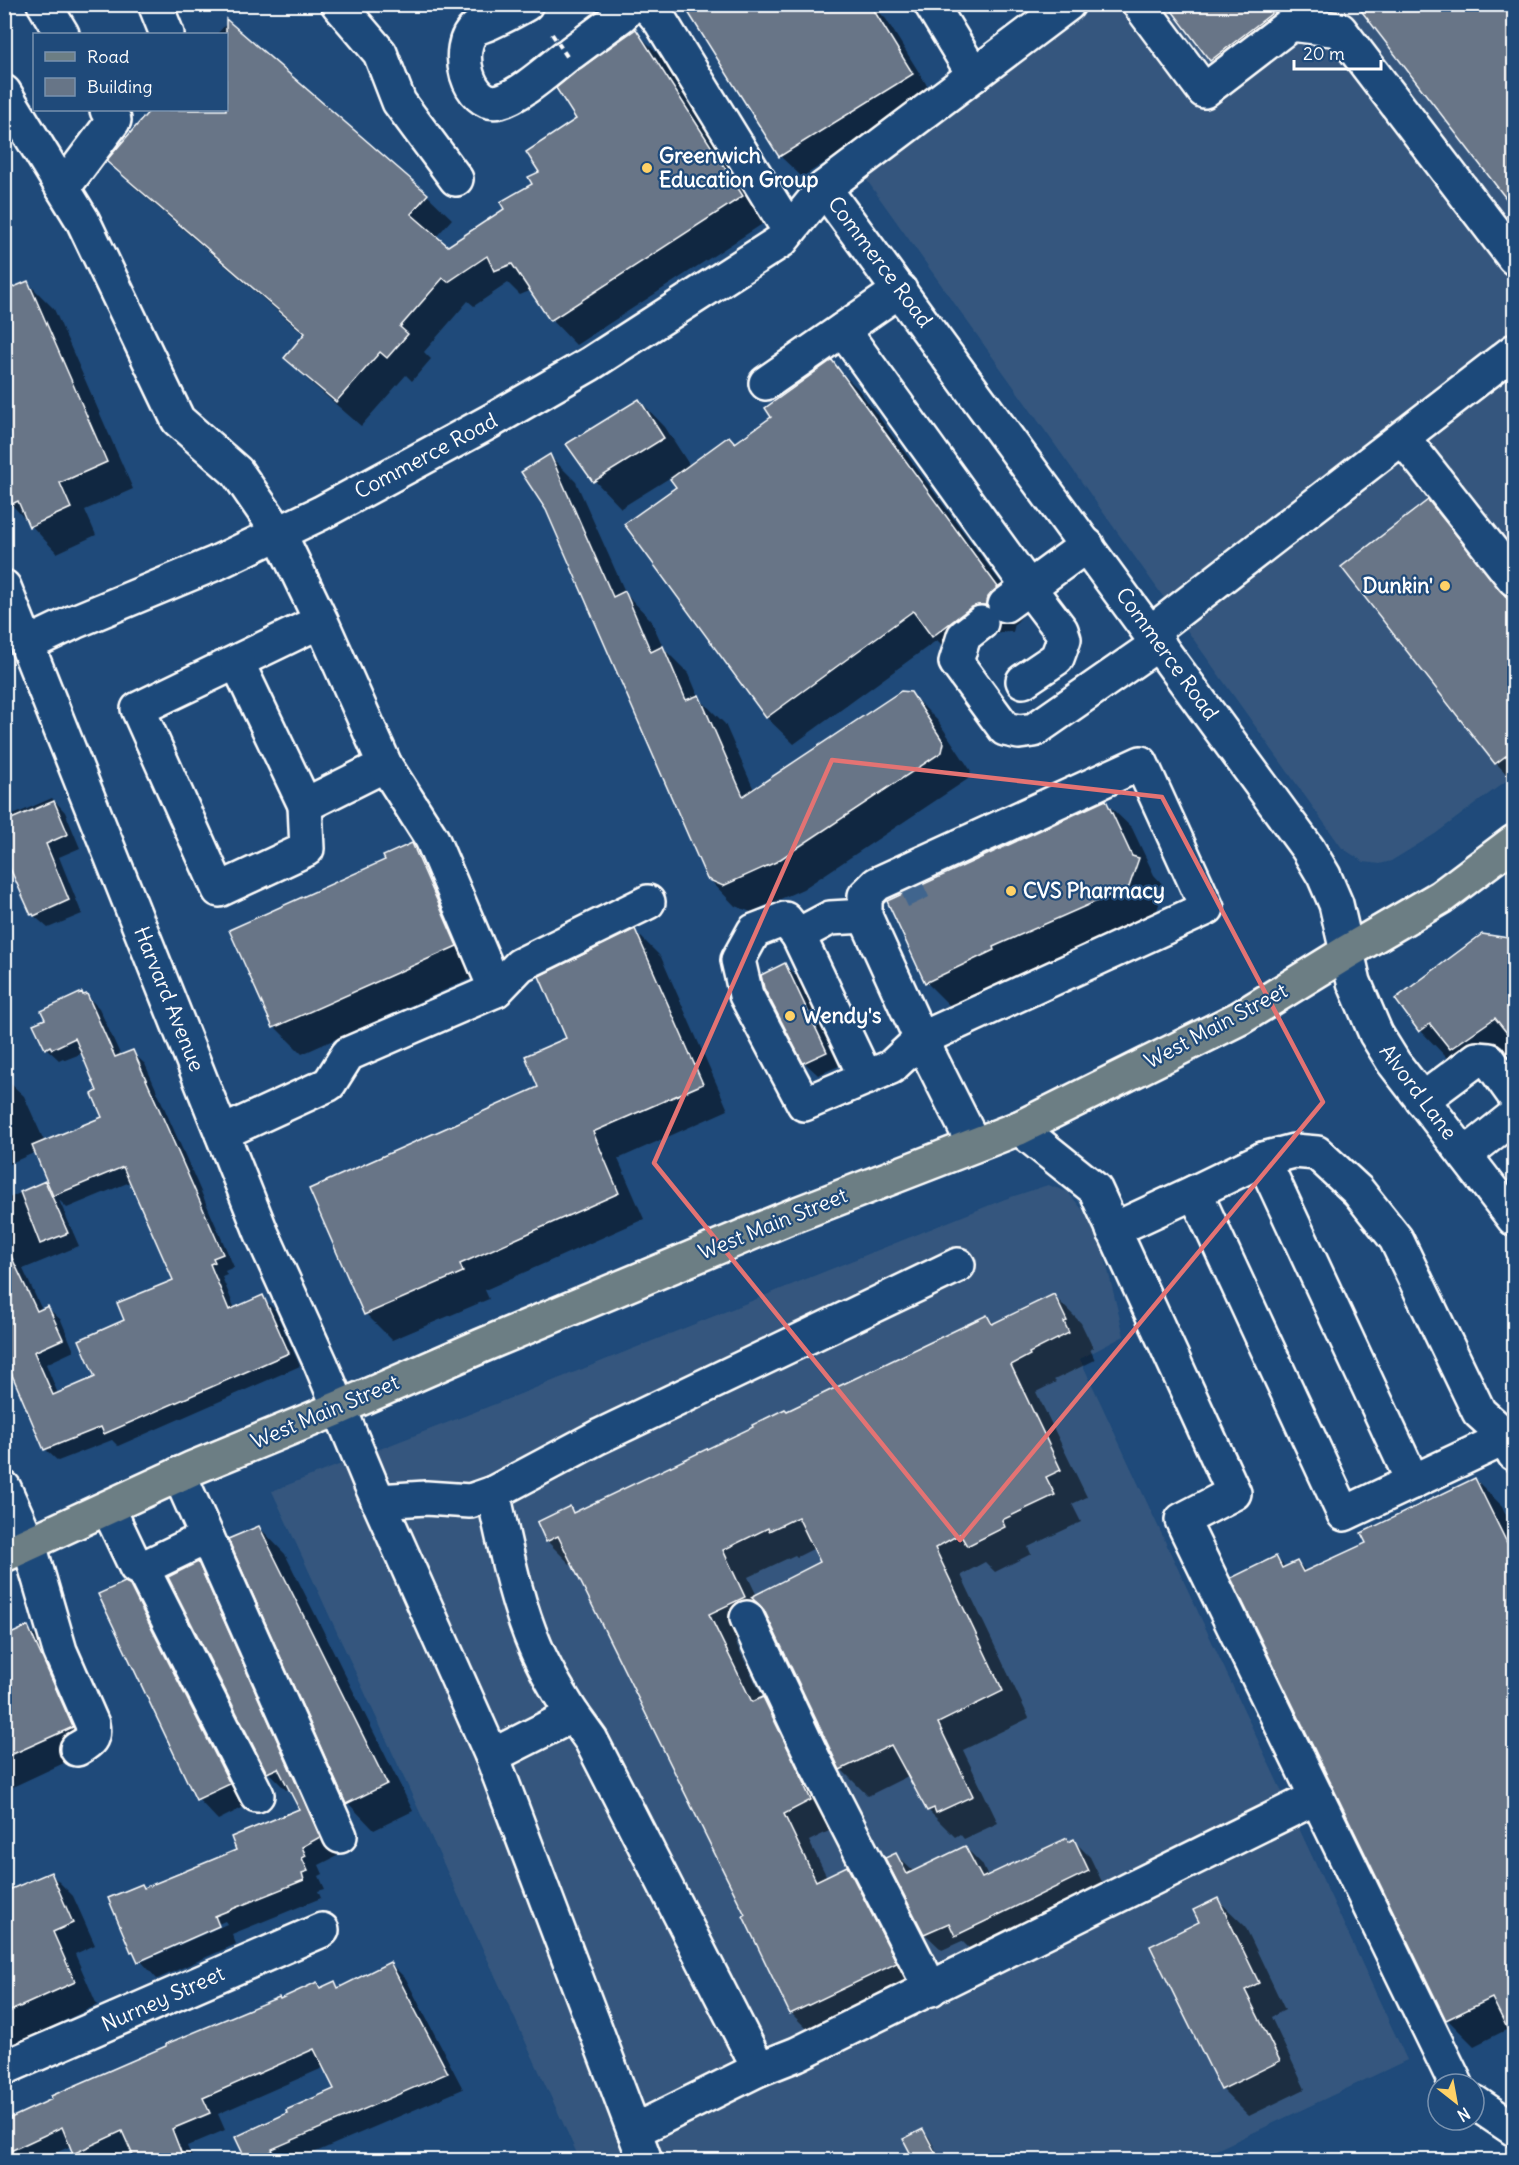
<svg xmlns="http://www.w3.org/2000/svg" width="1519" height="2165" viewBox="0 0 1519 2165" font-family="Delius,sans-serif">
	<rect width="100%" height="100%" fill="#1f4a7a"/>
	<filter id="ink" filterUnits="userSpaceOnUse"><feTurbulence type="fractalNoise" baseFrequency=".0167" numOctaves="2"/><feDisplacementMap in="SourceGraphic" scale="12" xChannelSelector="R" yChannelSelector="G"/><feConvolveMatrix kernelMatrix="1 2 1 2 8 2 1 2 1" color-interpolation-filters="sRGB"/></filter>
	<g filter="url(#ink)">
		<g fill="#35577e">
			<path d="M1094,5H1514V775L1435,834L1391,861L1380,864L1364,862L1342,848L866,179Z"/>
			<path d="M1048,1185L1068,1192L1085,1213L1104,1254L1124,1336L1080,1359L1407,2060L1195,2160H580L272,1491L503,1401L1005,1199Z"/>
		</g>
		<g fill="#0007" fill-rule="evenodd">
			<path d="M686,4H871L886,19L933,95L802,177L780,156Z"/>
			<path d="M1169,4H1345L1238,87L1212,60Z"/>
			<path d="M228,22L427,195L452,219L436,237L448,248L506,209L534,185L635,31L660,56L767,221L576,345L552,320L532,290L520,295L508,283L474,306L468,301L424,352L431,359L412,381L406,375L361,426L310,382L286,358L305,335L133,186L109,161L153,110H226V34H217Z"/>
			<path d="M27,282L54,309L133,489L85,510L96,535L57,553L11,504Z"/>
			<path d="M831,362L858,389L1024,614L1015,624L1013,632L1006,631L997,634L960,663L937,640L794,744L767,718L626,525L678,487L671,477L621,508L595,481L568,444L639,400L665,427L690,466L736,444L774,417Z"/>
			<path d="M550,456L576,482L626,594L651,620L664,649L689,674L699,698L725,724L754,790L911,694L938,721L971,771L968,779L803,889L751,912L735,906L708,878Z"/>
			<path d="M1514,499V512L1508,504Z"/>
			<path d="M1428,502L1455,529L1514,604V782L1496,763L1343,567Z"/>
			<path d="M52,798L65,812L80,848L59,857L82,914L48,928L32,914L15,875L7,879L4,876V819Z"/>
			<path d="M1105,802L1132,828L1154,875L1165,887L1156,913L1019,975L1020,977L953,1009L926,982Z"/>
			<path d="M412,844L439,871L483,973L302,1054L275,1027L387,861Z"/>
			<path d="M635,931L661,957L728,1110L618,1159L644,1219L485,1290L489,1299L392,1340L366,1314L540,1088Z"/>
			<path d="M1514,940V1050L1478,1075L1455,1052L1447,1058L1421,1031L1397,999Z"/>
			<path d="M785,965L799,978L839,1066L818,1075L804,1062Z"/>
			<path d="M86,995L99,1008L121,1056L132,1052L145,1064L234,1267L225,1271L227,1275L222,1277L235,1309L262,1297L275,1310L300,1366L118,1446L112,1440L58,1461L45,1449L12,1369L4,1360V1200L45,1182L53,1190L36,1152L4,1166V1070L11,1084L24,1096L45,1143L104,1118L99,1092L83,1053L65,1060L63,1058L59,1060L46,1048L47,1019ZM130,1182L175,1281L126,1321L97,1377L58,1394L46,1364L74,1351L61,1320L48,1308L42,1310L23,1269L79,1246L59,1200L67,1208Z"/>
			<path d="M1054,1296L1081,1323L1093,1348L1090,1349L1095,1360L1054,1380L1056,1382L1036,1392L1087,1497L1072,1504L1081,1522L1028,1547L1031,1554L995,1572L985,1562L961,1575L1029,1718L963,1750L998,1823L964,1839L960,1834L955,1837L928,1810L910,1775L868,1796L841,1769L772,1623L735,1641L763,1698L790,1725L837,1827L809,1841L827,1877L847,1868L874,1895L922,1990L818,2040L792,2014L745,1917L747,1915L574,1568L547,1541L569,1508L575,1514L987,1316L995,1324ZM815,1548L822,1562L757,1596L748,1577L795,1555L797,1557Z"/>
			<path d="M1475,1479L1502,1506L1514,1533V2026L1474,2046L1447,2019L1276,1557L1286,1568L1297,1562L1307,1572L1368,1544Z"/>
			<path d="M259,1527L285,1554L413,1811L374,1830L348,1803Z"/>
			<path d="M197,1564L215,1582L337,1856L319,1865L323,1874L319,1876L325,1889L318,1891L321,1898L232,1934L236,1944L157,1979L132,1951L145,1890L238,1851L301,1809L290,1788L286,1790L268,1772ZM225,1921L227,1924L143,1961V1958Z"/>
			<path d="M128,1585L149,1606L250,1804L218,1820L198,1799L100,1595Z"/>
			<path d="M28,1628L50,1650L94,1749L4,1791V1638Z"/>
			<path d="M1066,1840L1070,1843L1074,1841L1090,1857L1105,1888L973,1952L962,1941L942,1950L925,1934L887,1859L896,1855L914,1872L965,1847L982,1864L988,1877Z"/>
			<path d="M51,1874L73,1896L95,1945L75,1954L97,2005L16,2044L4,2035V1933Z"/>
			<path d="M1218,1900L1245,1926L1285,2010L1271,2017L1305,2089L1249,2116L1222,2089L1201,1923Z"/>
			<path d="M390,1963L406,1979L463,2089L297,2160H248L237,2138L336,2090L325,2067L218,2114L225,2130L187,2146L193,2160H136L132,2152L111,2160H82L75,2153L71,2146L40,2160H14L7,2153L281,2001L317,1984L322,1989L335,1983L341,1989Z"/>
			<path d="M923,2131L929,2137L941,2160H915L905,2140Z"/>
		</g>
		<g fill="#677587" stroke="#fff" stroke-width="1.5">
			<path d="M683,4H870L913,74L779,157Z"/>
			<path d="M1167,4H1284L1210,61Z"/>
			<path d="M1356,4H1515V210Z"/>
			<path d="M226,19L428,194L411,214L448,246L504,209L500,202L532,184L528,177L539,172L526,152L576,119L556,88L578,70L636,29L743,196L550,321L512,264L494,271L487,256L448,282L443,278L400,327L408,334L387,358L380,352L336,402L284,358L305,333L106,161L150,110H226Z"/>
			<path d="M28,281L107,462L60,483L71,508L29,527L18,501L10,505L4,492V291Z"/>
			<path d="M832,360L998,587L988,597L987,605H978L970,608L932,637L913,611L766,718L624,524L676,487L670,479L729,436L735,443L771,417L765,408Z"/>
			<path d="M639,399L664,438L593,482L566,444Z"/>
			<path d="M550,454L613,597L625,591L651,652L663,646L686,700L699,695L743,796L901,691L911,692L944,743L942,752L776,862L723,886L707,879L546,510L521,472Z"/>
			<path d="M1428,500L1515,608V749L1495,764L1341,567Z"/>
			<path d="M1106,800L1132,856L1139,858L1129,887L993,947L994,950L925,983L887,901Z"/>
			<path d="M54,801L68,834L46,844L69,900L34,916L33,914L31,915L4,855V822Z"/>
			<path d="M412,843L457,946L273,1028L229,930L385,860L383,856Z"/>
			<path d="M635,929L703,1084L593,1132L619,1193L460,1264L463,1272L364,1315L309,1189L538,1087L525,1056L566,1038L539,976Z"/>
			<path d="M1482,934L1515,939V1043L1495,1018L1450,1049L1430,1024L1419,1032L1395,999Z"/>
			<path d="M785,963L827,1052L803,1063L764,988L761,975Z"/>
			<path d="M82,992L83,995L87,994L115,1057L133,1050L223,1254L213,1258L215,1262L210,1264L229,1310L263,1295L289,1353L104,1434L101,1427L44,1450L4,1356V1241L37,1311L48,1306L63,1339L34,1352L53,1395L95,1377L79,1340L124,1320L117,1303L173,1280L123,1167L53,1196L32,1146L102,1117L92,1094L97,1091L75,1038L52,1049L50,1046L45,1049L33,1024L45,1019L41,1011Z"/>
			<path d="M45,1181L68,1233L40,1244L20,1192Z"/>
			<path d="M1054,1294L1067,1321L1064,1322L1069,1333L1029,1353L1030,1355L1011,1365L1061,1470L1046,1477L1055,1495L1002,1520L1005,1527L967,1546L960,1534L935,1548L1003,1691L938,1723L973,1796L936,1813L934,1808L927,1811L891,1745L840,1770L764,1610L751,1597L820,1562L798,1517L769,1531L768,1528L723,1550L745,1597L709,1614L752,1702L763,1697L806,1786L805,1787L811,1800L784,1814L816,1881L847,1866L897,1963L790,2014L743,1916L745,1915L558,1536L546,1542L537,1522L570,1506L573,1513L753,1427L752,1425L785,1409L787,1411L987,1315L992,1324Z"/>
			<path d="M1475,1478L1515,1559V2044L1492,1998L1446,2020L1231,1578L1276,1556L1282,1568L1297,1561L1303,1572L1366,1543L1361,1533Z"/>
			<path d="M259,1526L387,1784L346,1804L228,1539Z"/>
			<path d="M198,1562L320,1837L302,1847L306,1856L302,1858L308,1871L302,1873L304,1880L215,1916L219,1926L138,1962L133,1951L131,1952L108,1898L142,1884L144,1888L236,1850L231,1837L299,1809L278,1768L267,1773L168,1577Z"/>
			<path d="M125,1582L129,1584L230,1784L196,1800L98,1594Z"/>
			<path d="M28,1626L73,1727L4,1758V1637Z"/>
			<path d="M1067,1838L1068,1842L1074,1839L1089,1871L955,1936L949,1923L924,1934L885,1858L896,1853L907,1874L965,1846L982,1878Z"/>
			<path d="M51,1872L73,1923L53,1932L75,1982L4,2014V1892Z"/>
			<path d="M1218,1898L1259,1983L1245,1990L1280,2061L1221,2090L1150,1946L1199,1922L1193,1910Z"/>
			<path d="M390,1962L448,2073L272,2149L273,2151L253,2160H246L235,2137L287,2113L286,2110L334,2089L314,2049L203,2098L210,2113L172,2129L184,2160H135L122,2131L73,2154L62,2127L4,2154V2121L52,2099L51,2096L166,2046V2044L279,1997L280,1999L317,1982L320,1988L335,1981L338,1988Z"/>
			<path d="M923,2129L939,2160H914L903,2139Z"/>
		</g>
		<g fill="none" stroke-linecap="round" stroke-linejoin="round">
			<path stroke="#41658e" stroke-width="33" stroke-dasharray="33 16" stroke-linecap="butt" d="M901,892L922,882"/>
			<g stroke="#fff" stroke-width="38">
				<g id="minor">
					<path d="M44,4L62,34"/>
					<path d="M155,4L167,34"/>
					<path d="M338,4L380,53L399,102L456,179"/>
					<path d="M526,4C514,11 502,17 489,23C485,25 480,26 476,28C452,46 468,109 500,101C521,95 547,71 565,57"/>
					<path d="M643,4L652,11L661,22L789,230"/>
					<path d="M931,4L974,75"/>
					<path d="M1139,4L1204,91L1291,24L1340,30L1514,258"/>
					<path d="M571,53L622,15L632,4"/>
					<path d="M4,92L83,221L178,420L237,472L279,533L321,621L385,765L305,805L307,849L219,890L138,709L321,621"/>
					<path d="M63,188L114,120L107,110"/>
					<path d="M824,188L1308,849L1324,876L1336,904L1354,982L1376,1034L1394,1063L1514,1219"/>
					<path d="M843,330L1029,588L1061,630L1064,639L1057,658L1023,681"/>
					<path d="M766,383L900,290"/>
					<path d="M1403,438L1514,579"/>
					<path d="M4,587L262,1234L321,1364L370,1482L492,1756L645,2160"/>
					<path d="M1005,605L1087,545"/>
					<path d="M981,623L964,636L956,662L1005,729L1019,732L1034,730L1159,643"/>
					<path d="M1151,632L1514,351"/>
					<path d="M28,644L74,622L216,563L321,513L491,421L590,364L781,241L824,188L1068,4"/>
					<path d="M237,662L305,805"/>
					<path d="M385,765L432,839L496,990"/>
					<path d="M798,935L830,918L865,916"/>
					<path d="M866,1078L798,935L785,919L754,931L738,960L746,995L804,1104L891,1067L921,1039L865,916V896L877,884L1141,763L1207,908L921,1039L974,1145"/>
					<path d="M1422,1100L1477,1059L1489,1060L1514,1095"/>
					<path d="M1019,1128L1095,1189L1234,1493L1182,1520L1456,2084"/>
					<path d="M222,1133L329,1084L348,1054L496,990L520,965L648,902"/>
					<path d="M1465,1155L1514,1116"/>
					<path d="M1263,1159L1294,1151L1317,1153L1358,1191L1396,1239L1479,1412L1508,1438L1514,1454"/>
					<path d="M1195,1192L1263,1159L1413,1482"/>
					<path d="M1113,1230L1195,1192L1344,1514L1514,1434"/>
					<path d="M179,1474L340,1836"/>
					<path d="M4,1488L29,1544L60,1651L92,1724C95,1739 89,1742 77,1749"/>
					<path d="M378,1501L426,1498L470,1501L493,1493L598,1437L958,1265"/>
					<path d="M108,1508L136,1567L147,1566L207,1537"/>
					<path d="M142,1568L257,1795"/>
					<path d="M747,1618L813,1758L931,1989"/>
					<path d="M573,1715L591,1740L759,2069"/>
					<path d="M492,1756L573,1715C559,1693 545,1670 535,1646C514,1597 505,1544 493,1493"/>
					<path d="M4,2068L322,1930"/>
					<path d="M1474,2102L1514,2129"/>
					<path d="M634,2131L759,2069L797,2054L1317,1797"/>
				</g>
			</g>
			<g stroke="#fff" stroke-width="38">
				<path id="major" d="M4,1555L193,1468L339,1408L481,1346L792,1216L1019,1128L1240,1018L1347,952L1441,897L1514,842"/>
			</g>
			<use href="#minor" stroke="#1f4a7a" stroke-width="33"/>
			<use href="#major" stroke="#6c7e84" stroke-width="33"/>
			<path stroke="#fff" stroke-width="4" stroke-dasharray="6 4.5" stroke-linecap="butt" d="M552,34L568,58"/>
		</g>
	</g>
	<path fill="none" stroke="#e47373" stroke-width="4.5" stroke-linejoin="round" d="M832,760L1162,797L1323,1102L960,1540L654,1163Z"/>
	<g fill="#ffd166" stroke="#1f4a7a" stroke-width="2">
		<circle cx="647" cy="168" r="6"/>
		<circle cx="1445" cy="586" r="6"/>
		<circle cx="1011" cy="891" r="6"/>
		<circle cx="790" cy="1016" r="6"/>
	</g>
	<g text-anchor="middle" stroke-width="4.5" stroke-linejoin="round" paint-order="stroke">
		<g font-size="21" font-weight="bold" fill="#fff" stroke="#1f4a7a" text-anchor="start">
			<text x="659" y="163">Greenwich<tspan x="659" dy="24">Education Group</tspan></text>
			<text x="1433" y="593" text-anchor="end">Dunkin'</text>
			<text x="1023" y="898">CVS Pharmacy</text>
			<text x="802" y="1023">Wendy's</text>
		</g>
		<g font-size="21" fill="#fff" stroke="#1f4a7a">
			<text transform="translate(880 262) rotate(53)" y="7">Commerce Road</text>
			<text transform="translate(426 456) rotate(-28)" y="7">Commerce Road</text>
			<text transform="translate(1167 654) rotate(54)" y="7">Commerce Road</text>
			<text transform="translate(169 999) rotate(68)" y="7">Harvard Avenue</text>
			<text transform="translate(1216 1026) rotate(-28)" y="7">West Main Street</text>
			<text transform="translate(1418 1092) rotate(53)" y="7">Alvord Lane</text>
			<text transform="translate(773 1224) rotate(-22)" y="7">West Main Street</text>
			<text transform="translate(325 1412) rotate(-23)" y="7">West Main Street</text>
			<text transform="translate(163 1999) rotate(-24)" y="7">Nurney Street</text>
		</g>
	</g>
	<rect width="1519" height="2165" fill="none" stroke="#1f4a7a" stroke-width="24"/>
	<rect x="12" y="12" width="1495" height="2141" fill="none" stroke="#fff" stroke-width="2" filter="url(#ink)"/>
	<rect x="33" y="33" width="195" height="78" fill="#1f4a7a" stroke="#7992af" stroke-width="1.5"/>
	<rect x="45" y="52" width="30" height="9" fill="#6c7e84" stroke="#7992af" stroke-width="1.5"/>
	<text x="87" y="63" font-size="18" fill="#ffffff">Road</text>
	<rect x="45" y="78" width="30" height="18" fill="#677587" stroke="#7992af" stroke-width="1.5"/>
	<text x="87" y="93" font-size="18" fill="#ffffff">Building</text>
	<g transform="translate(1456 2102) rotate(149)"><circle r="28" fill="#1f4a7a" stroke="#7992af" stroke-width="1.5"/>
	<path d="M0-4.5L10 22L0 15L-10 22Z" fill="#ffd166"/>
	<text y="-9" font-size="16" font-weight="bold" text-anchor="middle" fill="#ffffff">N</text>
	</g>
	<path d="M1294 60v9h87v-9" fill="none" stroke="#ffffff" stroke-width="3"/>
	<text x="1303" y="60" font-size="18" fill="#ffffff" stroke="#1f4a7a" stroke-width="4.5" paint-order="stroke">20 m</text>
</svg>
